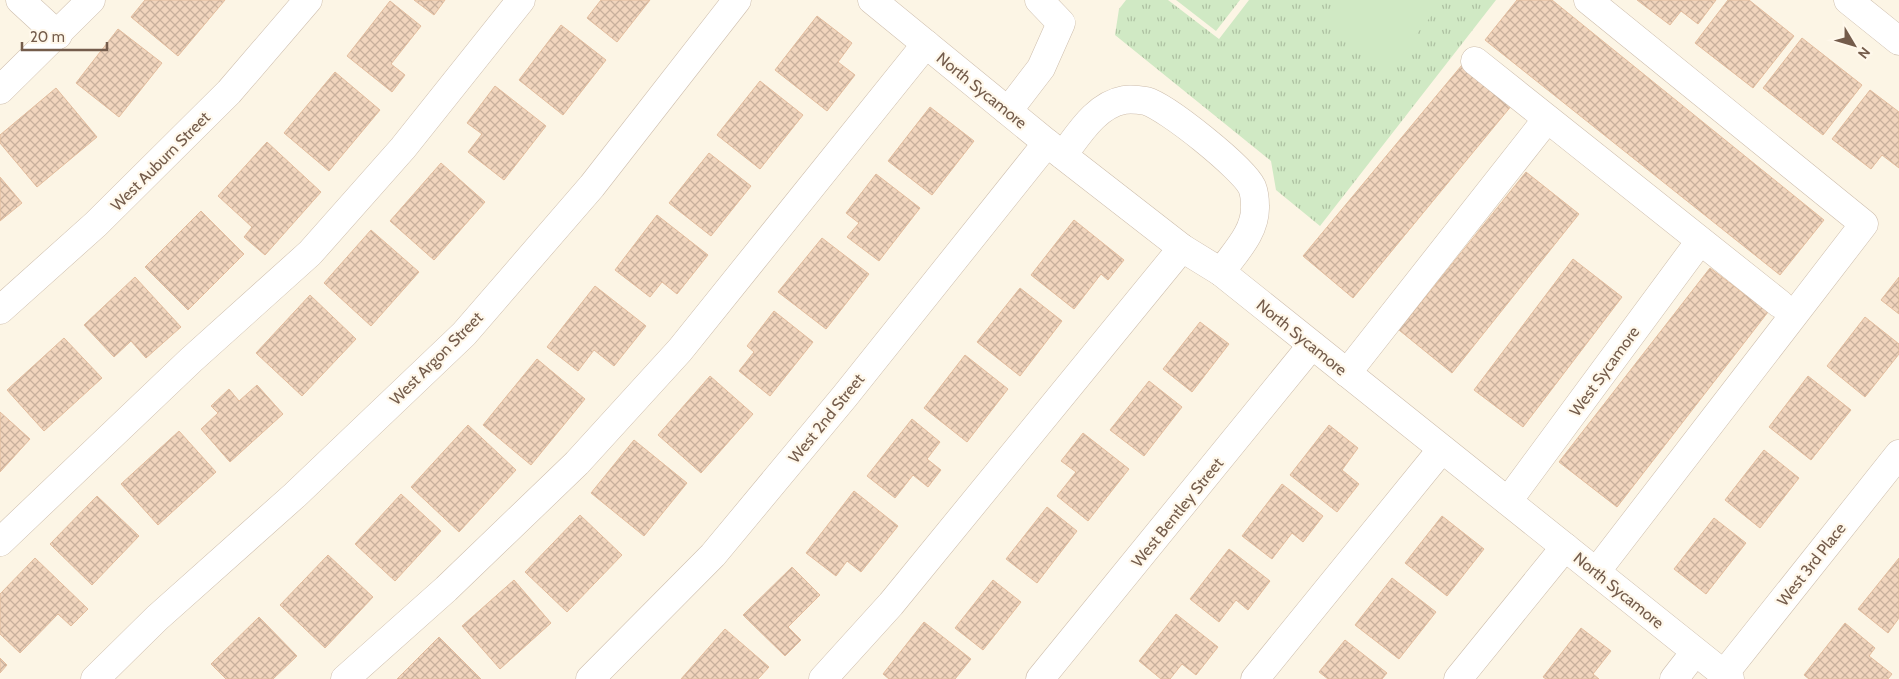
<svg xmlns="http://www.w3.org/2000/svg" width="1899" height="679" viewBox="0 0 1899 679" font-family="Cabin,sans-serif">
	<defs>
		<pattern id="grass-tufts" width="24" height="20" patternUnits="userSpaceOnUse" patternTransform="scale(1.25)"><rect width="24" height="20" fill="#d0e9c4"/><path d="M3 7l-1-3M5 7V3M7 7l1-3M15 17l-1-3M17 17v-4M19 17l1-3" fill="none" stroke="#adc0a1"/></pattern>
		<pattern id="building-cross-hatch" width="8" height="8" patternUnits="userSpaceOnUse" patternTransform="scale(1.25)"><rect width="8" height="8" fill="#f1d5bd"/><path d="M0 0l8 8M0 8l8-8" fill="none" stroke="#c8b09c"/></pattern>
	</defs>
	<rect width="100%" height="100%" fill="#fcf5e5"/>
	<g fill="url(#grass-tufts)">
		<path d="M1126,0H1168L1219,39L1249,0H1496L1320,226L1276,190L1271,161L1115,35L1119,9Z"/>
		<path d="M1176,0H1240L1216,31Z"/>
	</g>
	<path fill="#d0e9c4" d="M1341,0H1444L1391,66L1328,16Z"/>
	<g fill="url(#building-cross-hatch)" stroke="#e3bd9e">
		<path d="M145,0H225L178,56L131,17Z"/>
		<path d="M414,0H445L434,15Z"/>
		<path d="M601,0H650L617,42L587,18Z"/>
		<path d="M1517,0H1552L1824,220L1780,275L1485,40Z"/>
		<path d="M1637,0H1716L1698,24L1681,11L1670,25Z"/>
		<path d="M1728,0H1749L1794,36L1753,88L1695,43Z"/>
		<path d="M390,1L421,26L391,64L405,75L392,92L347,56Z"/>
		<path d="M817,16L852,43L838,62L855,75L827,111L775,70Z"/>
		<path d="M561,25L606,60L563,115L519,80Z"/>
		<path d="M118,29L162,63L119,117L76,83Z"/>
		<path d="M1802,38L1862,85L1823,135L1763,88Z"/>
		<path d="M1462,65L1512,105L1353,298L1303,256Z"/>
		<path d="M335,72L380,110L329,171L284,133Z"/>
		<path d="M760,81L803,115L760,169L717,135Z"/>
		<path d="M495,86L546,126L504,180L468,152L482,134L467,123Z"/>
		<path d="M56,88L97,137L37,187L0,143V135Z"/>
		<path d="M1870,90L1899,112V168L1882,155L1871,169L1832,139Z"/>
		<path d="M930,107L974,141L932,195L888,161Z"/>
		<path d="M267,142L321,192L265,255L244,237L252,227L218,196Z"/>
		<path d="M709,153L751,186L711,236L669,203Z"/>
		<path d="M441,163L485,202L434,260L390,221Z"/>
		<path d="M1526,172L1579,214L1452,373L1399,330Z"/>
		<path d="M876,174L920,208L879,261L847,237L859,223L846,213Z"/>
		<path d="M0,177L22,203L0,221Z"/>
		<path d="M201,211L244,254L188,310L145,267Z"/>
		<path d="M657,215L708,255L677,294L662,282L650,297L615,270Z"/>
		<path d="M1074,220L1124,260L1108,280L1101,274L1074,309L1031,275Z"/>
		<path d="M371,230L419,272L371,326L324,283Z"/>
		<path d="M822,238L869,274L826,329L778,292Z"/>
		<path d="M1573,259L1622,297L1523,427L1474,390Z"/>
		<path d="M1710,268L1768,312L1617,507L1559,462Z"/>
		<path d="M135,277L181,327L146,358L131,341L114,357L84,325Z"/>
		<path d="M1899,277V314L1881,300Z"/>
		<path d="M595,286L646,326L614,366L594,350L578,371L547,347Z"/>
		<path d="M1020,288L1062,321L1020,376L977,342Z"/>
		<path d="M310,295L356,339L302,396L256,353Z"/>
		<path d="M774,311L813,342L770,396L739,371L754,352L747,346Z"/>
		<path d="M1865,317L1899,344V354L1865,397L1827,366Z"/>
		<path d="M1200,322L1229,344L1192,392L1163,369Z"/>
		<path d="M64,338L102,378L44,431L7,390Z"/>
		<path d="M965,355L1008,389L967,442L924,408Z"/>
		<path d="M537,359L585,399L531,465L483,425Z"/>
		<path d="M710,376L753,414L701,473L658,435Z"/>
		<path d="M1808,376L1851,410L1811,460L1769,427Z"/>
		<path d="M1149,381L1182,407L1144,456L1110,430Z"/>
		<path d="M257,385L283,414L230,462L201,429L218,413L211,406L229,389L239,401Z"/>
		<path d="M0,412L30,439L0,472Z"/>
		<path d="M912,419L940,442L927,459L941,470L928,487L913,475L895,498L867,476Z"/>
		<path d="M468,425L516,470L459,532L411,487Z"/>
		<path d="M1329,425L1358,448L1342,470L1359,484L1337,512L1290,475Z"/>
		<path d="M179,431L216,472L158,525L121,484Z"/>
		<path d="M1083,433L1129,469L1088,521L1057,496L1076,472L1061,461Z"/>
		<path d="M634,440L687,483L644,536L591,493Z"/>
		<path d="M1764,450L1799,478L1760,528L1725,500Z"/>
		<path d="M1282,484L1323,516L1303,542L1292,533L1272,559L1242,536Z"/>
		<path d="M854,491L898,526L861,572L847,561L836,576L806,553Z"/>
		<path d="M401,494L441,531L395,581L355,544Z"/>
		<path d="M97,496L139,536L92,585L50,544Z"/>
		<path d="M1047,507L1077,531L1037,583L1006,559Z"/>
		<path d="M580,515L622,555L567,612L525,572Z"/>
		<path d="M1442,516L1484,549L1447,596L1405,563Z"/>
		<path d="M1714,518L1746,543L1706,594L1674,569Z"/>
		<path d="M1229,549L1270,581L1248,610L1236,600L1219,622L1190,599Z"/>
		<path d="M328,555L373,597L325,648L280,605Z"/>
		<path d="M35,558L88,609L71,626L58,614L20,653L0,634V594Z"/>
		<path d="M1899,558V618L1888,633L1858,609Z"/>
		<path d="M792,567L820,595L788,627L801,640L785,656L743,615Z"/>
		<path d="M1392,578L1436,612L1399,659L1355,625Z"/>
		<path d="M514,580L551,623L500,669L462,626Z"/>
		<path d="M993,580L1021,602L983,650L955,628Z"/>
		<path d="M1176,614L1218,647L1196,675L1182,664L1170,679H1161L1139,661Z"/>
		<path d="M259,617L297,656L273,679H226L211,664Z"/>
		<path d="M924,622L971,659L955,679H889L883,674Z"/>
		<path d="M1845,623L1875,648L1869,656L1892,674L1888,679H1809L1804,675Z"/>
		<path d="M1581,628L1611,651L1593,674L1599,679H1546L1543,677Z"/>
		<path d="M725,629L769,667L758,679H681Z"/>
		<path d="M439,637L481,679H397Z"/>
		<path d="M1345,640L1387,673L1382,679H1328L1319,672Z"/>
		<path d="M0,658L7,665L0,673Z"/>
	</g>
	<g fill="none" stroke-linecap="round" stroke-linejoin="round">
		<g stroke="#cdbdac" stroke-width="29">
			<g id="minor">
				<path d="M20,0L58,35"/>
				<path d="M872,0L1047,143L1182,248L1221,272L1730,679"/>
				<path d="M1588,0L1864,224L1596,572"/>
				<path d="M1848,0L1899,41"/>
				<path d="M1475,61L1780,304"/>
				<path d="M0,90L91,0"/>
				<path d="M1008,111L1041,68L1061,23L1039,0"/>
				<path d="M1063,155C1079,134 1096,105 1124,100C1130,99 1140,100 1146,101C1167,107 1243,168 1252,187C1254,192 1255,201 1255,206C1256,232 1235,252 1221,272"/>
				<path d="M0,310L96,224L229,92L308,0"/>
				<path d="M1347,373L1547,119"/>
				<path d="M1508,501L1700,241"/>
				<path d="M0,542L191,360L310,253L403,148L521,0"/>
				<path d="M1724,674L1899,454"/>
				<path d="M95,679L157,618L295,495L464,334L592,186L737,0"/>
				<path d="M345,679L446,589L577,463L680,350L926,44"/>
				<path d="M590,679L713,555L845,396L1047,143"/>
				<path d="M823,679L891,604L1182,248"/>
				<path d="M1040,679L1312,345"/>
				<path d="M1255,679L1442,449"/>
				<path d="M1458,679L1565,547"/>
				<path d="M1674,679L1695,652"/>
			</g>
		</g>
		<use href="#minor" stroke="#fff" stroke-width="28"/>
	</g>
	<g text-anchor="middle" stroke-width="4.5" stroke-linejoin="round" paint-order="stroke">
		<g font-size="16" fill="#745c4b" stroke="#fff8eb">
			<text transform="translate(982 90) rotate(39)" y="6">North Sycamore</text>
			<text transform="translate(160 161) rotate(-45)" y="6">West Auburn Street</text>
			<text transform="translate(1302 337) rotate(39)" y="6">North Sycamore</text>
			<text transform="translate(436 358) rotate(-45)" y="6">West Argon Street</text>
			<text transform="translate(1604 371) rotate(-54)" y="6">West Sycamore</text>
			<text transform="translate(826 418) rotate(-51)" y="6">West 2nd Street</text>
			<text transform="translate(1177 512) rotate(-51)" y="6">West Bentley Street</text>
			<text transform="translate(1811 564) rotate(-52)" y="6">West 3rd Place</text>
			<text transform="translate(1619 590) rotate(39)" y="6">North Sycamore</text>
		</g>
	</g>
	<g transform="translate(1854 45) rotate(128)" stroke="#fff8eb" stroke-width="4" paint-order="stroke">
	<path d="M0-4L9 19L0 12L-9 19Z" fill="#745c4b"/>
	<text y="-8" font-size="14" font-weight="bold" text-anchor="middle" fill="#745c4b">N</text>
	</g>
	<path d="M22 42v8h85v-8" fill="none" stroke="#745c4b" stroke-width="2.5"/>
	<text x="30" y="42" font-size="15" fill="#745c4b" stroke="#fff8eb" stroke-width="4" paint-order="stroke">20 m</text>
</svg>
